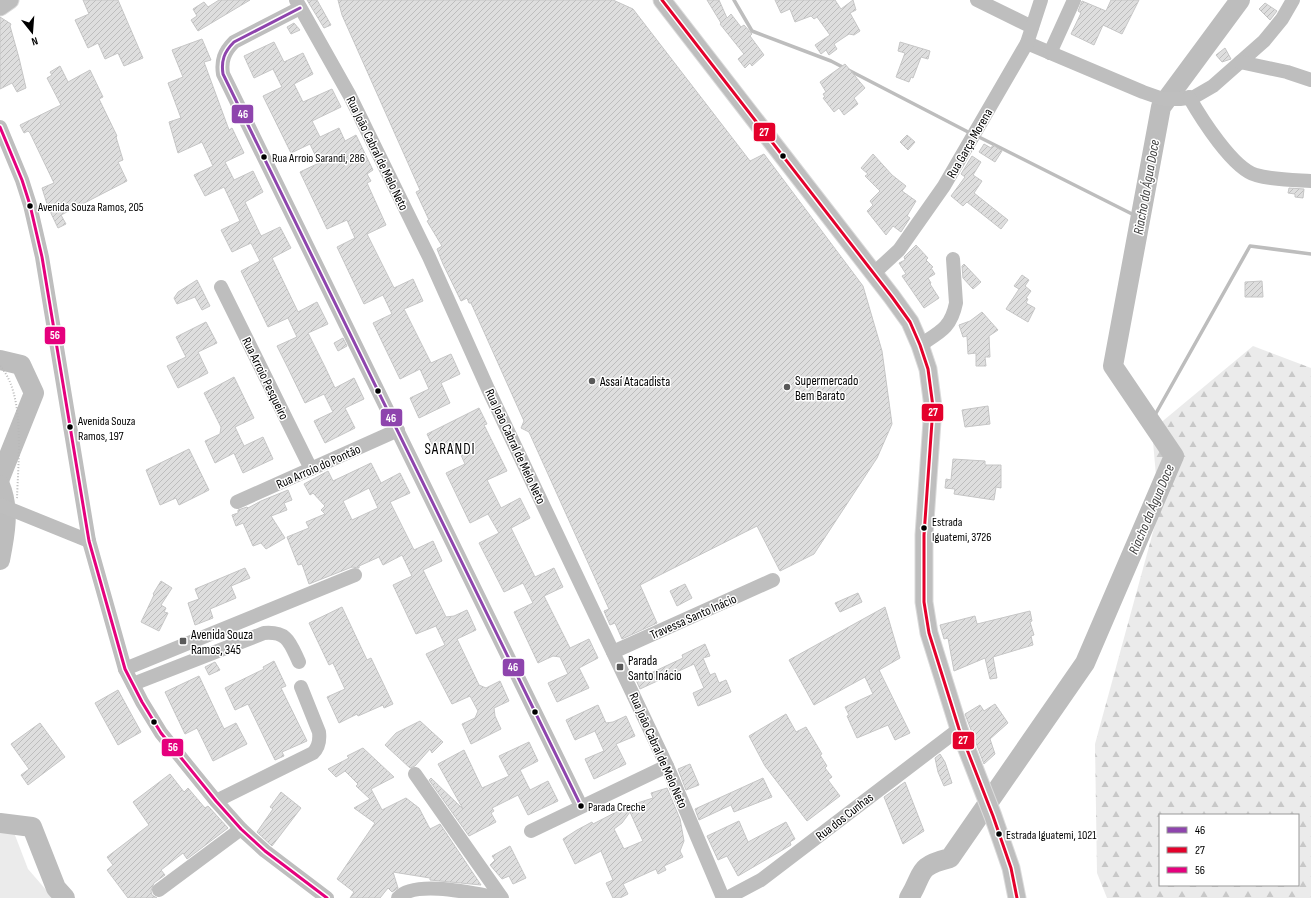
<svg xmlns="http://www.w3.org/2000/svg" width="1311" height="898" viewBox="0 0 1311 898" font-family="'Sofia Sans Condensed',sans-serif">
	<defs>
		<pattern id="forest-firs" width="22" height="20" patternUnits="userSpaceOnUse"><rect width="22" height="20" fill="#ebebeb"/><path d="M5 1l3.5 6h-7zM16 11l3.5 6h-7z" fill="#c8c8c8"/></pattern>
		<pattern id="building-hatch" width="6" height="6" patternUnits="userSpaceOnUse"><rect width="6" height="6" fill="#dedede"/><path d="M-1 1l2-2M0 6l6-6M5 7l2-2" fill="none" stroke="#bdbdbd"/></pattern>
	</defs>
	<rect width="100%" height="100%" fill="#fff"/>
	<path fill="#ebebeb" d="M13,830L28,869L53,898H0V832Z"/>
	<path fill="url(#forest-firs)" fill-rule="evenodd" d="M1253,346L1311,368V898H1107L1097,873L1095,744L1159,510L1152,430ZM1160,815H1298V885H1160Z"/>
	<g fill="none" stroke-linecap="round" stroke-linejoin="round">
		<g stroke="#bdbdbd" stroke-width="3.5">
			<path d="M734,0L752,31L831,61L972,134"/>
			<path d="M977,136L1140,218"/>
			<path d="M1151,422L1250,246L1311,254"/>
		</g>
		<g stroke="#bdbdbd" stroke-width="20">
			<path d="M0,360L21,365L34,393L0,478"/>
			<path d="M0,485C10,509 5,535 0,560"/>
			<path d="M0,823L32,827L56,888L65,898"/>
			<path d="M909,898C925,872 915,867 950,858L1085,663L1174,456L1113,366L1161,107L1240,0"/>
		</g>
	</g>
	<g fill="url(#building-hatch)" stroke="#c6c6c6" fill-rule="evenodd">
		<path d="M83,0H118L143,58L124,66L118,53L105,59L98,43L88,48L75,20L89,14Z"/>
		<path d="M219,0H250L198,31L191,20L197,16L193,9L204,2L208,7Z"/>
		<path d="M307,0H317L331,25L324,28Z"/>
		<path d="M338,0H613L633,9L750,161L764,154L863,286L882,351L892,424L877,458L814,554L780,571L757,526L640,585L657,623L622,639L615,623L610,625L604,611L609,609L529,432L521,428L524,421L471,303H469L467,298L461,301L443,264L437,249L442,246L427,221L429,220L416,192L420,190L342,15Z"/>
		<path d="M707,0H719L727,18L731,14L741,27L744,25L752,34L750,36L764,55L752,66L750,63L745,68L738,59L744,54L720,24L721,23Z"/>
		<path d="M775,0H835L841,9L853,0L856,10L850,13L860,31L854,35L849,34L834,44L837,49L829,55L826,50L821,54L815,45L830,35L817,17L814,19L811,16L795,22L790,9L781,13Z"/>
		<path d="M1111,0H1139L1122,34L1103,25L1094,45L1071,34L1081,13L1078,11L1082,1L1106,11Z"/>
		<path d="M1265,3L1277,11L1270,20L1259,9Z"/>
		<path d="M0,17L11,24L10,26L19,58L26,88L17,92L12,83L0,89Z"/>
		<path d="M294,23L300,30L291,34L287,27Z"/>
		<path d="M202,39L211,60L204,62L229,130L232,128L244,153L225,162L234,180L253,171L263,192L245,202L261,236L280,227L291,248L272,258L298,312L317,302L328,324L308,333L325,367L335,388L354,378L364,399L345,408L355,428L325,443L314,421L333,412L324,394L305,403L288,368L277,346L297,337L288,318L268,327L241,271L260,261L251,243L232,252L221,230L240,221L224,187L205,196L194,175L213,166L202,142L178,153L169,122L181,118L168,83L183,77L172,50Z"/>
		<path d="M274,42L284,62L303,53L313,74L294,84L303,102L332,89L341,107L312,121L320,137L339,128L345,141L356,135L373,170L367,174L371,181L367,183L386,225L367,234L394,288L413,279L423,301L404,309L431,363L451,354L460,374L441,383L450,403L419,418L410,398L429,389L420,369L400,379L373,323L392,314L383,295L364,304L337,247L355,238L347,220L327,229L300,172L319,163L310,144L291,153L263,96L282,87L273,69L254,78L244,56Z"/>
		<path d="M900,42L930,51L928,59L921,57L913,78L911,77L909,82L896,77L905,53L898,51Z"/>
		<path d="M1225,48L1231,59L1222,62L1216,55Z"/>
		<path d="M845,64L865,88L854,98L858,104L844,115L839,108L834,112L823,98L825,97L823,94L826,92L820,82Z"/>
		<path d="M60,66L68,82L90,70L103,97L99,99L117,136L116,137L123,160L118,162L127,181L61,215L66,224L58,228L48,207L42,188L54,183L30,133L28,131L24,133L20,125L61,105L47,78L52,75L50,72Z"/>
		<path d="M907,135L915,142L908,150L900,142Z"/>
		<path d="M984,144L991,148L993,145L1002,151L995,162L979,152Z"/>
		<path d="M873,154L892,175L906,186L902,191L916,201L907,216L910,218L901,232L893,226L886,235L867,211L873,205L870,201L880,191L865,176L868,174L861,168Z"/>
		<path d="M972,156L981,162L973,175L982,181L974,193L1008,220L1001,229L967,202L963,206L951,196L965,177L961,174Z"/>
		<path d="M1289,188L1304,189L1303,198L1295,197V194L1288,193Z"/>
		<path d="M916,245L928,258L926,260L933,267L931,268L935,274L928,278L931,283L930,284L939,298L924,308L902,276L906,274L899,263L905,260L904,257Z"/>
		<path d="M964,264L981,282L973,289L963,278L962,266Z"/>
		<path d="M1022,275L1029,280L1025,286L1031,291L1026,298L1028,299L1026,303L1035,308L1028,322L1006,309L1019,289L1014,286Z"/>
		<path d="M197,280L210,306L202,310L195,297L177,304L174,298L178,292Z"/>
		<path d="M1262,281L1263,297H1245V282Z"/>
		<path d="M982,312L998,330L989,336L990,357H985L986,366H976V353L968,354L967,336L963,337L959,325L970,321Z"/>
		<path d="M206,322L217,343L198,352L208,373L178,388L167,366L186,357L176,337Z"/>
		<path d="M343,338L347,346L338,351L334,343Z"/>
		<path d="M234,377L254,418L235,427L244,446L263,437L273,459L243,473L234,453L215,463L205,441L220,434L221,427L204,393Z"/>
		<path d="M988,406L990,424L965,427L962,410Z"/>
		<path d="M479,408L487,424L484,425L507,471L487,480L501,508L520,498L530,518L511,528L535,577L554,568L563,587L544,596L570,648L589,639L598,658L579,668L589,688L557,702L548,683L568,674L560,657L553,656L538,663L514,612L533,603L523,583L504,592L479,543L499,533L488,514L470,523L446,473L465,464L456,444L436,453L427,434Z"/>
		<path d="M189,449L209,490L179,505L176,498L160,505L146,470Z"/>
		<path d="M953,459L985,461V465H1001V488L996,487L994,500L954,494L955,489L945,488L946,479L951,480Z"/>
		<path d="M371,463L381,483L400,473L410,493L390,502L414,550L433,541L442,561L423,570L446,617L454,616L467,610L476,630L457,639L479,685L486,688L500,681L509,701L494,708L495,716L501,729L471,744L462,724L475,718L478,711L470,696L452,704L426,654L445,645L436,626L416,634L393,585L412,576L402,555L383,565L379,557L359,566V568L352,567L309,584L302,564L298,565L287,537L309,528L306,522L325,514L321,510L325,506L313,493L310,495L304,484L328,471L333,481ZM369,488L378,508L352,520L343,501Z"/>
		<path d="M288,490L292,500L284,503L287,510L271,516L285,538L266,549L261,543L253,546L243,523L236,526L232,515L238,513V510L247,507L248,508L261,501Z"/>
		<path d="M245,568L250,578L231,586L236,598L210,609L213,618L195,625L188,603L199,599L195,589Z"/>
		<path d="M161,581L172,588L161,605L166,608L164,612L168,613L159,631L141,622L154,595L153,594Z"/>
		<path d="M685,584L692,598L677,606L670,591Z"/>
		<path d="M858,593L862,602L840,612L835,603Z"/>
		<path d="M342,607L367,660L371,658L393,704L384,708L383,705L358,716L357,714L339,723L327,697L345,689L333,663L329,665L309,623Z"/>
		<path d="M885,607L900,658L879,670L910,733L895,740L888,725L857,738L847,716L849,715L845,707L873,694L865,677L814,705L789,660Z"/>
		<path d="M1030,611L1032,621L1030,622L1034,635L1031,636L1033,645L993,657L997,678L990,679L985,658L954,671L948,638L944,639L940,625L975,616L977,624Z"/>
		<path d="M705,644L710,656L703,658L710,675L715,673L719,683L726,680L731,692L698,706L693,693L704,688L694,664L640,689L636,680L683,658L682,655Z"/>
		<path d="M274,661L286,686L281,688L307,741L282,752L284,756L275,760L248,704L235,710L225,688L264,669L263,667Z"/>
		<path d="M215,662L220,670L209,675L205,667Z"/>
		<path d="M199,676L224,729L236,723L247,744L213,761L197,728L185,734L165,692Z"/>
		<path d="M118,690L141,732L118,745L95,703Z"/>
		<path d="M995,704L1008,723L990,739L995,754L984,764L965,714L980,705L984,711Z"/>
		<path d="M598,705L606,723L613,722L626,716L635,736L616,744L626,764L594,779L585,759L604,751L595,731L575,740L566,720Z"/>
		<path d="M786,714L796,732L806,727L822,754L820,755L827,766L825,768L832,777L828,780L840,796L807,821L765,766L749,736Z"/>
		<path d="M420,721L443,742L432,753L430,749L415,766L410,768L385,745L396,733Z"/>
		<path d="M40,723L65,757L28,785L21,775L29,769L11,744Z"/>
		<path d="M529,742L538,761L520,770L530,790L548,781L558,801L528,815L518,795L492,808L494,811L491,813L496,822L469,836L429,780L431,778L463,809L438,764L464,750L482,788L509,776L499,756Z"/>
		<path d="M363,748L394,777L371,789L382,810L406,798L419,808L430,829L440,824L481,885L430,880V878L393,872L398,888L392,892L388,888L380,898H350L354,892L337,879L375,823L354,808L370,799L356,786L358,784L345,771L336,777L328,769L349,758L347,756Z"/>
		<path d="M940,754L945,762L952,783L944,786L938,772L935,758Z"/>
		<path d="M690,764L699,785L686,790L678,769Z"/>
		<path d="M170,774L184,792L188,788L205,808L208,806L228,828L187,859L183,853L161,870L165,875L154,883L151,891L152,895L157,898H128L107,870L113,865L107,857L149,825L133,802Z"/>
		<path d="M763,778L772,797L734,812L731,805L699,820L695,809Z"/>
		<path d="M905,782L924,831L903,844L884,797Z"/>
		<path d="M667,788L680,819L684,841L680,851L683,857L664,866L666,870L658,874L656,869L623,884L628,894L620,898H613L606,883L613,880L601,851L575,864L563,839L577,830L592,822L593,824L628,806L653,798L651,793ZM630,812L643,841L624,849L614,829L622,823Z"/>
		<path d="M281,792L301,808L272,846L257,832L273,809L270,807Z"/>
		<path d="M739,821L748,842L786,822L795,839L790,842L791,845L738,876L727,856L718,860L707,836Z"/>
		<path d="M510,846L526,878L513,884L509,876L502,879L490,865L495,860L492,856Z"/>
	</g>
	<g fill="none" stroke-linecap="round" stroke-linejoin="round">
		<g stroke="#dbdbdb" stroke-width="19">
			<g id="major">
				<path d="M662,0L892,297L910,322L920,345L928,369L933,407L924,535V602L929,633L959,729L993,816L1011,868L1017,898"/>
				<path d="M0,7L10,0"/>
			</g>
		</g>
		<path stroke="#b9b9b9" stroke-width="2" stroke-dasharray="1 2" stroke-linecap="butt" d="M0,366C26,394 18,462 17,499"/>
		<g stroke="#bebebe" stroke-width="14">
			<path d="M296,0L350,96L429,257L488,389L667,766L723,898"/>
			<path d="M977,0L1032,27"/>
			<path d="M300,8L234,42C224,52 221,61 223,74L581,806"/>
			<path d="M1027,43L1143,92L1163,99H1180L1194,97L1213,86L1264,41L1282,19L1293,0"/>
			<path d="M1050,53L1074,0"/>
			<path d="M1240,62L1287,72L1311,80"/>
			<path d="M1189,97C1201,118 1233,169 1256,175C1273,180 1293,180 1311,181"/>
			<path d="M0,127L22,180L30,205L42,257L89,541L125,669L142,702L161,733L216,801L241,829L265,851L327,898"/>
			<path d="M874,273L899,250L944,186L1027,43L1041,0"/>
			<path d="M221,287L311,469"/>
			<path d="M920,345C940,332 951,328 956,303L953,259"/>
			<path d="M237,502L398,430"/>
			<path d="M0,505L89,541"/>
			<path d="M613,652L773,580"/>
			<path d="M125,669L355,575"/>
			<path d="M133,684L264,633C288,631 290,643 299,662"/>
			<path d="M415,774L502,898"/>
			<path d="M216,801L313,753C319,747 320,740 319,732L301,687"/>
			<path d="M531,831L667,766"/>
			<path d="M159,890L241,829"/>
			<path d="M398,898C415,879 476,894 499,898"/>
			<path d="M727,898L761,880L959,729"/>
		</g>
		<use href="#major" stroke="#bebebe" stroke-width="17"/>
		<g stroke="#fff" stroke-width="6">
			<path id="bus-1" d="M300,8L234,42C224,52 221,61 223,74L581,806"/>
		</g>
		<g stroke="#fff" stroke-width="6">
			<path id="bus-2" d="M662,0L892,297L910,322L920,345L928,369L933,407L924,535V602L929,633L959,729L993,816L1011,868L1017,898"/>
		</g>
		<g stroke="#fff" stroke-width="6">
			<path id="bus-3" d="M0,127L22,180L30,205L42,257L89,541L125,669L142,702L161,733L216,801L241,829L265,851L327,898"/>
		</g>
		<use href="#bus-1" stroke="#8e44ad" stroke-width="3"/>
		<use href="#bus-2" stroke="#e4002b" stroke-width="3"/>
		<use href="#bus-3" stroke="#e5007d" stroke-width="3"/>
	</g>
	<g fill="#000" stroke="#fff" stroke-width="1.5">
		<circle cx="783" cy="156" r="3.5"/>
		<circle cx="264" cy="157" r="3.5"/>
		<circle cx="30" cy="206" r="3.5"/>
		<circle cx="378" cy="391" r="3.5"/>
		<circle cx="70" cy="427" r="3.5"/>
		<circle cx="924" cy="528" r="3.5"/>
		<circle cx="535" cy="712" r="3.5"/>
		<circle cx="154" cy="722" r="3.5"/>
		<circle cx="581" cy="806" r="3.5"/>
		<circle cx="999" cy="834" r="3.5"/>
	</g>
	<g fill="#595959" stroke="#fff" stroke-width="1.5">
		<circle cx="592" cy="381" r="4"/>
		<circle cx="787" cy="387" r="4"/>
		<rect x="179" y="637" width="8" height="8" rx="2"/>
		<rect x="616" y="663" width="8" height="8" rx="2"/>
	</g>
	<g text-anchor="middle" stroke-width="3" stroke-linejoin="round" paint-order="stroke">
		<g font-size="12" fill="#000" stroke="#fff" text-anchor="start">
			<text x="272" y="162">Rua Arroio Sarandi, 286</text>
			<text x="38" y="211">Avenida Souza Ramos, 205</text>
			<text x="78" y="425">Avenida Souza<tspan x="78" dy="15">Ramos, 197</tspan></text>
			<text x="932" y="526">Estrada<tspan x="932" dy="15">Iguatemi, 3726</tspan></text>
			<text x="588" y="811">Parada Creche</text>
			<text x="1006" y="839">Estrada Iguatemi, 1021</text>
		</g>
		<g font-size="13" fill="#000" stroke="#fff">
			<text transform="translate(969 143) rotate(-60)" y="5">Rua Garça Morena</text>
			<text transform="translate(378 153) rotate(64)" y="5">Rua João Cabral de Melo Neto</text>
			<text transform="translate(266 378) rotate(64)" y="5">Rua Arroio Pesqueiro</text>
			<text transform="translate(516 446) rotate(65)" y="5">Rua João Cabral de Melo Neto</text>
			<text transform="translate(318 466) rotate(-24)" y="5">Rua Arroio do Pontão</text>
			<text transform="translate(693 616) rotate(-24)" y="5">Travessa Santo Inácio</text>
			<text transform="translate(659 750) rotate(66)" y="5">Rua João Cabral de Melo Neto</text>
			<text transform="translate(844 816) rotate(-38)" y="5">Rua dos Cunhas</text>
		</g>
		<g font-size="13" fill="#000" stroke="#fff" text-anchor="start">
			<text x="795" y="385">Supermercado<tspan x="795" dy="15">Bem Barato</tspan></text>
			<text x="600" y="386">Assaí Atacadista</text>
			<text x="191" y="639">Avenida Souza<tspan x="191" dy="15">Ramos, 345</tspan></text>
			<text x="628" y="665">Parada<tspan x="628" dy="15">Santo Inácio</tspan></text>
		</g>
		<g font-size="14" font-style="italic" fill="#424242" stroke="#fff">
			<text transform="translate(1146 187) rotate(-80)" y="5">Riacho da Água Doce</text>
			<text transform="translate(1151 509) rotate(-67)" y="5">Riacho da Água Doce</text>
		</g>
		<g font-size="15" letter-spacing="1" fill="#000" stroke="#fff">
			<text x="450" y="454">SARANDI</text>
		</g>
	</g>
	<g stroke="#fff" stroke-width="1.5">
		<rect x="231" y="104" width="23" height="20" rx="4" fill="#8e44ad"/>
		<rect x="753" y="122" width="23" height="20" rx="4" fill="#e4002b"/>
		<rect x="44" y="326" width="22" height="19" rx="4" fill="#e5007d"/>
		<rect x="921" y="403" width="23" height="19" rx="4" fill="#e4002b"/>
		<rect x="380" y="408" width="23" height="19" rx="4" fill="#8e44ad"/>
		<rect x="502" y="658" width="23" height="19" rx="4" fill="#8e44ad"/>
		<rect x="952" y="731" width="23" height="19" rx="4" fill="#e4002b"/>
		<rect x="161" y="738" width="23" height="19" rx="4" fill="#e5007d"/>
	</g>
	<g font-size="11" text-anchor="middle" font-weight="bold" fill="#fff">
		<text x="243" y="118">46</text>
		<text x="764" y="136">27</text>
		<text x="55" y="339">56</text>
		<text x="933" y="416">27</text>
		<text x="391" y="422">46</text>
		<text x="513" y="671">46</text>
		<text x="963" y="744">27</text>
		<text x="173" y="751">56</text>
	</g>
	<rect x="1159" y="814" width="140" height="72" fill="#ffffff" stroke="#999999"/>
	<rect x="1167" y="827" width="20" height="6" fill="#8e44ad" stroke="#999999"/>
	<text x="1195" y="834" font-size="12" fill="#000000">46</text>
	<rect x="1167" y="847" width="20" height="6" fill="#e4002b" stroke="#999999"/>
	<text x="1195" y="854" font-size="12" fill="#000000">27</text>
	<rect x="1167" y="867" width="20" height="6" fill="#e5007d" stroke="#999999"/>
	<text x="1195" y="874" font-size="12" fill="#000000">56</text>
	<g transform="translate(32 32) rotate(163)" stroke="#ffffff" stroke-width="3" paint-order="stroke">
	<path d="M0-3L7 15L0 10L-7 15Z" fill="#000000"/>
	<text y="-6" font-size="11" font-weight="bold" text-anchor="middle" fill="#000000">N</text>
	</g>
</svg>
